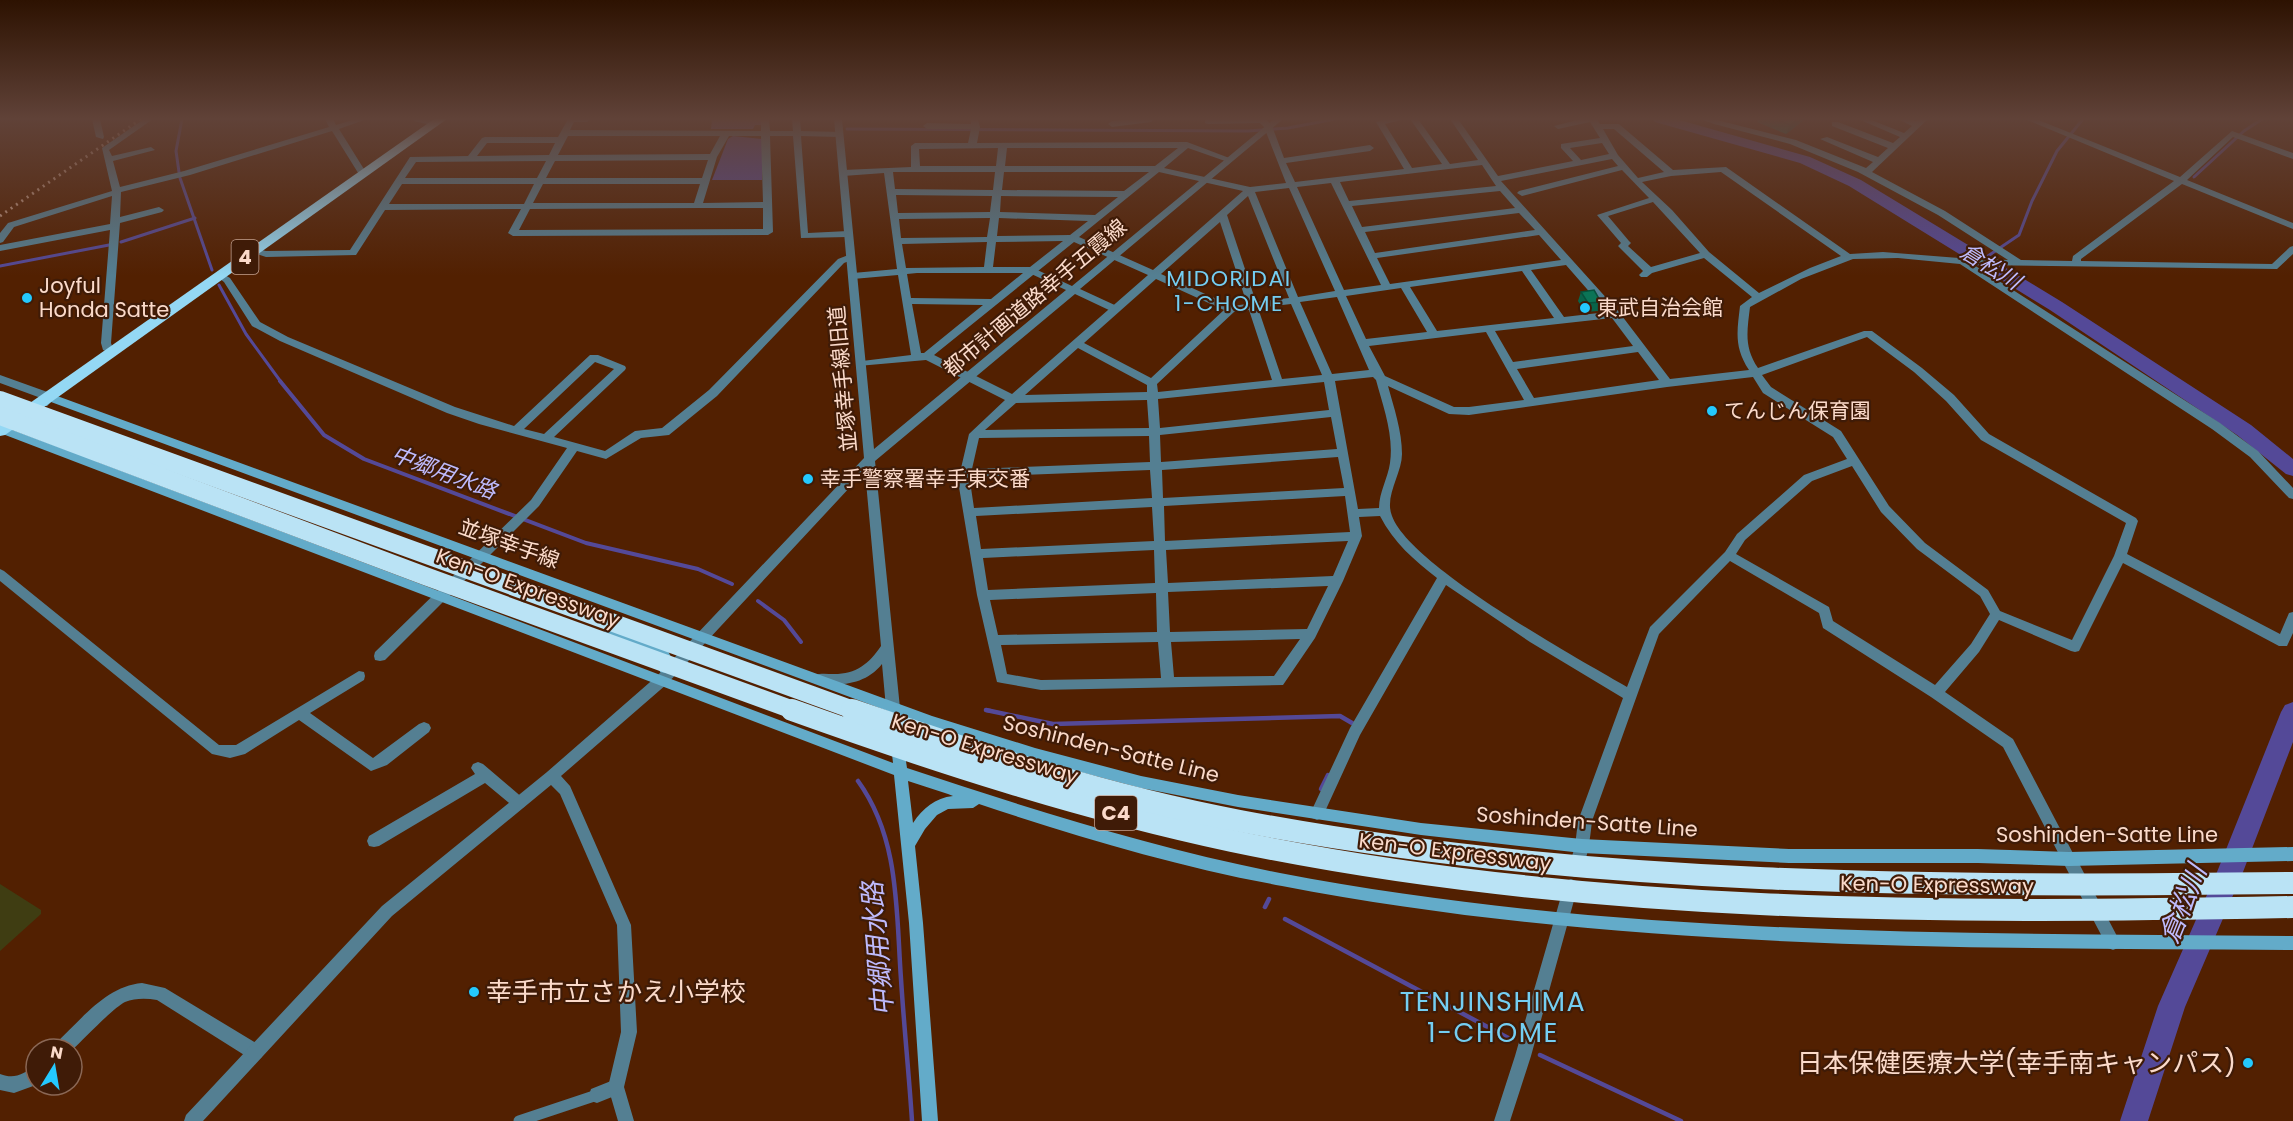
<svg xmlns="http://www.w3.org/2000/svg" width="2293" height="1121" font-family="Poppins,'Noto Sans JP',sans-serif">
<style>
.green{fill:#3f3d12}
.water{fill:#544998}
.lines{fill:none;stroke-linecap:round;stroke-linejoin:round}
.stream-far2{stroke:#544998;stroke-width:3}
.stream-far1{stroke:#544998;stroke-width:4}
.stream{stroke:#544998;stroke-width:4.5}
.river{fill:#544998;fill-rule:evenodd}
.pedestrian{stroke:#547f92;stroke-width:11}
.minor{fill:#547f92;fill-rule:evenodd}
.tertiary{fill:#547f92;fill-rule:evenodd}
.secondary{fill:#63abc9;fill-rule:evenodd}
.trunk{fill:#94d8f4;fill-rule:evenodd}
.rail{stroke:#bb937e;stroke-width:3;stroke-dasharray:2 4.5;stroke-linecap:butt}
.motorway-bridge-far1{stroke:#bae3f5;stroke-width:18}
.motorway-bridge{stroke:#bae3f5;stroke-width:22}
.wall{fill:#09644a}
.shaded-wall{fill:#08513c}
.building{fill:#0b7456;stroke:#08513c;stroke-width:1.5}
.poi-dot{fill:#24c9fe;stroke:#3f1b07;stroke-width:2}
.labels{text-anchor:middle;stroke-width:4.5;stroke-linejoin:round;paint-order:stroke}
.shield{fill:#3f1b07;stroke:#c3a190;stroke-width:1.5}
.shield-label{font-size:20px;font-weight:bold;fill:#fbdaca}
.poi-label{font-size:21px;fill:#fbdaca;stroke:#3f1b07;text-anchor:start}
.street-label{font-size:21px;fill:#fbdaca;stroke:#3f1b07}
.water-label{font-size:22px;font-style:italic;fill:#bebafc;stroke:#3f1b07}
.neighbourhood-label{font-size:22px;letter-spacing:1.5px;fill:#74cef2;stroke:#3f1b07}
.near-poi-label{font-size:26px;fill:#fbdaca;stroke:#3f1b07;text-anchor:start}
.near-water-label{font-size:27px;font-style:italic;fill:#bebafc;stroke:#3f1b07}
.near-neighbourhood-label{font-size:27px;letter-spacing:1.5px;fill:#74cef2;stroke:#3f1b07}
</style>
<rect width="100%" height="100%" fill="#522001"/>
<path class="green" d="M 0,884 L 41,910 L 41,914 L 0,951 Z"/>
<g class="water">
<path d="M 712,119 L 762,119 L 762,125 L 755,125 L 753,129 L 711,129 Z"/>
<path d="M 733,136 L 762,139 L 762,180 L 712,180 L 728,139 Z"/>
</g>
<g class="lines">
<g class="stream-far2">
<path d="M 847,129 L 1248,131 L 1288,128 L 1335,119"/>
<path d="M 179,172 L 176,151 L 182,119"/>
<path d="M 2194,177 L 2244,131 L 2262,119"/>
<path d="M 180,178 L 212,270"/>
<path d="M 121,242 L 195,218"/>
<path d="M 1982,260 L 2019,235 L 2032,201 L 2057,151 L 2083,119"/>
<path d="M 0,266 L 109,245"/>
<path d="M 219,285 L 246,334 L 281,382"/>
</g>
<g class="stream-far1">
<path d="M 280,381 L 324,435 L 364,459 L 586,543 L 698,569 L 732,584"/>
<path d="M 758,601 L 784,620 L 801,642"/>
<path d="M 986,710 L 991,711"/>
</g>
<g class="stream">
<path d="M 986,710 L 1053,724 L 1340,716 L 1352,723"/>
<path d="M 858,781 C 900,839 896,911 901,979 C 904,1027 909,1074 912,1121"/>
<path d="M 1321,789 L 1328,775"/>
<path d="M 1265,907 L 1269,899"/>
<path d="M 1285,919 L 1512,1040"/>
<path d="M 1540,1055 L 1681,1121"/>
</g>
<g class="river">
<path d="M 1653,119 L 1676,119 L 1810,157 L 1861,180 L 2062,302 L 2251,425 L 2293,459 L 2293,476 L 2286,474 L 2237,435 L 2050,310 L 1849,186 L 1800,163 L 1655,122 Z"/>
<path d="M 2293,702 L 2293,742 L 2243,872 L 2185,1007 L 2148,1121 L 2120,1121 L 2158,1006 L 2217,872 L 2281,712 L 2285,705 Z"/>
</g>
<path class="pedestrian" d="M 519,1121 L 597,1095"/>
<g class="minor">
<path d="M 92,119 L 100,119 L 104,137 L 103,139 L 96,137 Z"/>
<path d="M 144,119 L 153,119 L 109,150 L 112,156 L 151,147 L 155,150 L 113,161 L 120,187 L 184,171 L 329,127 L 325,119 L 333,119 L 336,125 L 355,119 L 367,119 L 339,129 L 367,174 L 366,176 L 360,176 L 332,131 L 190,175 L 121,192 L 120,217 L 159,207 L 164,210 L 162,212 L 120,223 L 111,343 L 112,346 L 118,351 L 113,354 L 103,350 L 101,343 L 110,230 L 0,251 L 0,245 L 110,224 L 112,196 L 14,227 L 3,242 L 0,243 L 0,233 L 8,223 L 112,191 L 102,148 Z"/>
<path d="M 568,119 L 591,119 L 587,122 L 574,122 L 570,130 L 761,131 L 761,119 L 769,119 L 770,131 L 793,131 L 792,119 L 800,119 L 801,131 L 843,132 L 843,136 L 840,137 L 801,136 L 808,233 L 848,231 L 853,234 L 848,237 L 801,238 L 793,136 L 770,136 L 773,232 L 768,235 L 513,236 L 508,233 L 521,209 L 385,210 L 356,255 L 266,257 L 248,251 L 253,248 L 266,251 L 350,250 L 410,157 L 468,156 L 482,138 L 485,137 L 558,137 ZM 568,136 L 720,136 L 710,154 L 558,155 ZM 729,136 L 761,136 L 763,202 L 703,203 L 717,157 ZM 487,143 L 555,143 L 549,155 L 477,156 ZM 708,160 L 702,178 L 546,178 L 555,161 ZM 546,161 L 537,178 L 405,178 L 416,162 ZM 402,184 L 534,184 L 524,204 L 389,204 ZM 543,184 L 700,184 L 694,203 L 533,203 ZM 700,208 L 763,208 L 763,229 L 519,230 L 530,209 Z"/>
<path d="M 970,119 L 978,119 L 980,127 L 977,143 L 1187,142 L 1232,159 L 1228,162 L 1188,148 L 1164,168 L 1250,187 L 1286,183 L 1264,127 L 1260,123 L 1208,124 L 1205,123 L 1205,119 L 1266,119 L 1272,126 L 1284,158 L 1370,145 L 1374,148 L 1370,151 L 1286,163 L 1295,182 L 1404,169 L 1376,122 L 1384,119 L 1405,119 L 1385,124 L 1412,168 L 1442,164 L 1410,119 L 1418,119 L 1450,164 L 1478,160 L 1450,119 L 1458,119 L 1498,176 L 1573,161 L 1561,148 L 1561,144 L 1600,138 L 1590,122 L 1558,129 L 1554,126 L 1581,119 L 1597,119 L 1600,124 L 1619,124 L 1673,170 L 1726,167 L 1850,254 L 1883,252 L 1959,258 L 2008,260 L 1938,215 L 1858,172 L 1790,144 L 1714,124 L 1700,119 L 1713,119 L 1796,140 L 1866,168 L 1873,162 L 1820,139 L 1827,137 L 1878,157 L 1888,148 L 1832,126 L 1832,122 L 1838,122 L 1893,143 L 1900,137 L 1858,119 L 1869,119 L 1904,133 L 1912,126 L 1898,119 L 1909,119 L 1916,121 L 1919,119 L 1928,119 L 1872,172 L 1945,211 L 2021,260 L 2072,261 L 2073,256 L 2174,181 L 2025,119 L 2036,119 L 2180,177 L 2232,131 L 2293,153 L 2293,159 L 2233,137 L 2187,180 L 2293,223 L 2293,229 L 2182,184 L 2081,259 L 2081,261 L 2272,264 L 2290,247 L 2293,246 L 2293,254 L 2277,269 L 1974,265 L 2220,423 L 2258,451 L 2293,488 L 2293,499 L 2289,498 L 2250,457 L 2212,429 L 1960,264 L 1898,258 L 1853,259 L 1801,279 L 1750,307 C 1747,332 1744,347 1758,368 L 1864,331 L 1872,331 L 1922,368 L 1954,395 L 1989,434 L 2136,518 L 2138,521 L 2127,554 L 2280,634 L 2289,613 L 2293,612 L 2293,633 L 2287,646 L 2279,646 L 2123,563 L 2079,651 L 2075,652 L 2071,651 L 1999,620 L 1979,652 L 1945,692 L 2013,739 L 2076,859 L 2074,864 L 2069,866 L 2064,864 L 2003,747 L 1931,697 L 1823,628 L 1819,613 L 1730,561 L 1659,634 L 1592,821 C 1590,839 1588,858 1580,875 L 1575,877 L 1570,875 L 1568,870 L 1575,846 L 1578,821 L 1623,698 L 1530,642 L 1446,585 L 1360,735 L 1322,818 L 1317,820 L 1312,818 L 1310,814 L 1350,728 L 1437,578 C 1414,560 1394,543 1380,516 L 1359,517 L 1362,536 L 1343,581 L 1315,638 L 1283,685 L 1041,690 L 1002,683 L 997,682 L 996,678 L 977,595 L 958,481 L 969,434 L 1005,400 L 926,360 L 858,366 L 857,364 L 858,362 L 862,361 L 911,355 L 898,275 L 853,279 L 848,276 L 853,273 L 897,269 L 884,173 L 843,176 L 839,173 L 843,170 L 911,167 L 911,146 L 915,143 L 968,143 L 971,129 L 927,129 L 923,126 L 927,123 L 971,124 ZM 1603,129 L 1614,129 L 1664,172 L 1638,178 L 1618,155 ZM 1602,143 L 1609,154 L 1581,160 L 1570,148 ZM 998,148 L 996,166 L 920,166 L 919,149 ZM 1007,148 L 1178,148 L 1155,166 L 1005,166 ZM 1612,159 L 1618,166 L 1519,191 L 1517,193 L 1522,196 L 1622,170 L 1649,198 L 1597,215 L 1621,243 L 1618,246 L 1643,271 L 1639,275 L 1641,277 L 1647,277 L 1652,273 L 1704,258 L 1752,297 L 1740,306 C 1737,332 1734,347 1749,370 L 1670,379 L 1619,312 L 1501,181 ZM 1482,165 L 1496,186 L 1349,201 L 1340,182 ZM 893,172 L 995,172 L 993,190 L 895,189 ZM 1004,172 L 1149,172 L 1124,191 L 1002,190 ZM 1159,172 L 1243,191 L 1153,270 L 1079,237 ZM 1721,172 L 1841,256 L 1810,268 L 1759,293 L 1709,252 L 1672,210 L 1642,182 L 1671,176 ZM 1331,183 L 1381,285 L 1344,290 L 1297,187 ZM 1289,188 L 1335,291 L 1298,297 L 1255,192 ZM 1500,191 L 1515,208 L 1362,227 L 1352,206 ZM 896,195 L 992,196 L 990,212 L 898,213 ZM 1001,196 L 1118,197 L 1095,215 L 1000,212 ZM 1248,196 L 1289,298 L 1256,302 L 1227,215 ZM 1653,202 L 1700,253 L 1651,267 L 1628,246 L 1631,243 L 1629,241 L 1608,216 ZM 1519,213 L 1535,230 L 1375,253 L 1365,232 ZM 990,218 L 987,237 L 901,238 L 899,219 ZM 999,218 L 1088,221 L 1070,235 L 997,236 ZM 1220,222 L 1247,304 L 1232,306 L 1161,274 ZM 1539,235 L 1561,260 L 1390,284 L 1377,258 ZM 1063,241 L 1030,267 L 993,267 L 996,242 ZM 987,242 L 984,267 L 906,268 L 902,244 ZM 1074,242 L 1148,275 L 1012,394 L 934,355 ZM 1566,265 L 1607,312 L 1564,317 L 1531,270 ZM 1522,271 L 1554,318 L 1437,331 L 1410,287 ZM 917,273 L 1023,273 L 991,299 L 911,298 L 907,274 ZM 1156,279 L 1224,310 L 1151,378 L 1084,343 ZM 1401,288 L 1427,332 L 1366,339 L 1346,296 ZM 1337,297 L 1369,370 L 1332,374 L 1300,302 ZM 912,304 L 983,305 L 924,353 L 921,353 ZM 1291,304 L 1322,375 L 1282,379 L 1258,308 ZM 1249,310 L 1272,380 L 1158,392 L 1157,384 L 1234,312 ZM 1612,318 L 1633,346 L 1513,362 L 1495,331 ZM 1486,332 L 1524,400 L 1469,407 L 1454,407 L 1385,376 L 1369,346 ZM 1867,337 L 1914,372 L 1946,401 L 1981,440 L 2126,523 L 2114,556 L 2072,640 L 2000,611 L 1988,590 L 1925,543 L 1889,506 L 1841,431 L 1771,387 L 1762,375 ZM 1078,348 L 1147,385 L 1147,392 L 1025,395 ZM 1638,352 L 1659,380 L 1534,398 L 1517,369 ZM 1373,377 L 1376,380 C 1383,406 1394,435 1390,463 C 1388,478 1379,492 1379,508 L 1358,509 L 1335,381 ZM 1753,377 L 1763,393 L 1833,437 L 1847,459 L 1804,475 L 1737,534 L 1725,552 L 1650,627 L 1627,687 C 1577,658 1410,566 1392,516 C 1384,496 1402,474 1402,454 C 1402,431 1394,408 1388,386 L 1449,414 L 1469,415 L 1667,387 ZM 1324,382 L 1329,410 L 1160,428 L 1158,399 ZM 1147,400 L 1149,428 L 985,430 L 1016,403 ZM 1331,417 L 1337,449 L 1161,462 L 1160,435 ZM 1149,436 L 1150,462 L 972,469 L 979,438 ZM 1338,457 L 1344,488 L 1163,498 L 1162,470 ZM 1852,466 L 1881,512 L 1917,549 L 1980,596 L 1990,614 L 1971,644 L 1935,685 L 1833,621 L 1829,607 L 1736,554 L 1745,540 L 1812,481 ZM 1150,470 L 1152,498 L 974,508 L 970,481 L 971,477 ZM 1345,496 L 1350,532 L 1165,541 L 1164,506 ZM 1152,507 L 1154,541 L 981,549 L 976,516 ZM 1348,541 L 1333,576 L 1168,583 L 1166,550 ZM 1154,550 L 1155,583 L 988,590 L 983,558 ZM 1328,586 L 1307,629 L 1170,632 L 1168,592 ZM 1156,593 L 1157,632 L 998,635 L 990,600 ZM 1300,639 L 1274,676 L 1174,677 L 1171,642 ZM 1158,642 L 1161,678 L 1041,680 L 1007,674 L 1001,645 Z"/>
<path d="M 1133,119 L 1155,119 L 1151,122 L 1112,127 L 1108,124 L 1112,121 Z"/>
<path d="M 851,254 L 854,255 L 854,259 L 844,263 L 717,396 L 669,435 L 641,438 L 606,459 L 577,451 L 539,506 L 385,660 L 380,661 L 375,660 L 374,656 L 375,652 L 531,500 L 567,448 L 479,424 L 447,413 L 280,341 L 252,326 L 224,282 L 215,275 L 220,272 L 230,278 L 260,322 L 288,337 L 455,407 L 514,426 L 590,355 L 598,355 L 625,366 L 626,368 L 625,370 L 554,437 L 605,451 L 635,431 L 662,428 L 709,390 L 838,259 ZM 595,362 L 614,369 L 544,434 L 524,429 Z"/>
<path d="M 0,569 L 4,571 L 219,745 L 236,745 L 359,671 L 364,672 L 365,676 L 364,680 L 310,713 L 373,758 L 419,724 L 424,722 L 429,724 L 431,728 L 429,732 L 387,765 L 371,771 L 299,720 L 245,754 L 230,758 L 212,754 L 0,581 Z"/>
<path d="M 478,762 L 483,764 L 524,799 L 526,803 L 524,807 L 519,809 L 514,807 L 485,783 L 379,846 L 374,847 L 369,846 L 367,841 L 369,836 L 475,774 L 471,768 L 473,764 Z"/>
<path d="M 1571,879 L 1576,881 L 1578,886 L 1531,1056 L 1510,1121 L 1494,1121 L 1515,1056 L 1564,886 L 1566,881 Z"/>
<path d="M 142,983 L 165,988 L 261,1046 L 263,1052 L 261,1058 L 255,1060 L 249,1058 L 157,1000 C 146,998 135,998 125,1002 C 113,1008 83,1040 72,1050 L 54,1049 L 56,1043 C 81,1020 106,986 142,983 Z"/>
<path d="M 36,1067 L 36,1085 L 14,1093 L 0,1090 L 0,1074 C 16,1080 22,1073 36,1067 Z"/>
<path d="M 616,1079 L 622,1081 L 624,1087 L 622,1093 L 597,1103 L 591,1101 L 589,1095 L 591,1089 Z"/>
</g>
<g class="tertiary">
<path d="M 413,119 L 428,119 L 439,123 L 435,126 L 414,121 Z"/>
<path d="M 834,119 L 842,119 L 874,449 L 1066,290 L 1027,272 L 1027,268 L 1033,268 L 1072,286 L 1274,119 L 1283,119 L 1080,289 L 1119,307 L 1119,311 L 1111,311 L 1075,294 L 875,461 L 900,708 L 898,712 L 893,714 L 888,712 L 886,708 L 882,664 C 866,684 843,686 819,684 L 814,683 L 813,679 L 814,675 C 821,673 827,674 834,674 C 856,674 869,664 881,646 L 865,471 L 667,684 L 561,776 L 570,786 L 631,925 L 637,1032 L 624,1087 L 634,1121 L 618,1121 L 608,1087 L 621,1032 L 617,925 L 560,794 L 551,785 L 392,916 L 203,1121 L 184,1121 L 186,1115 L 382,906 L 547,772 L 657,676 L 864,458 Z"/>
<path d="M 0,375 L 53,394 L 54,397 L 49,401 L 0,383 Z"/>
<path d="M 2069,852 L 2074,854 L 2118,938 L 2121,943 L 2118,948 L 2113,950 L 2108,948 L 2064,864 L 2062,859 L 2064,854 Z"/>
</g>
<g class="secondary">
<path d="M 49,393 L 932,716 L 1035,748 L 1141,776 L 1238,795 L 1421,823 L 1582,839 L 1789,849 L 1978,849 L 2069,852 L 2293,847 L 2293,861 L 2069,866 L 1978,863 L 1789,863 L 1582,853 L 1421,835 L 1238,807 L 1141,788 L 1035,760 L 931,727 L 51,402 L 47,406 L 39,406 L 38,403 L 45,394 Z"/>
<path d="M 2,426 L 67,450 L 64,442 L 66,439 L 74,439 L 77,448 L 98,462 L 893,763 L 891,745 L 893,741 L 898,739 L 903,741 L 907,768 C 1030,809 1153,848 1280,873 C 1613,937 1955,933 2293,936 L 2293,950 C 1956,948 1614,950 1282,886 C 1179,867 1078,837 979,804 L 973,808 L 948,809 L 937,815 L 925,829 L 915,846 L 923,923 L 938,1121 L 922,1121 L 909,923 L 894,775 L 0,433 L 0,427 ZM 908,781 L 948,794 L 953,796 C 935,798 923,808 913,823 Z"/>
<path d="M 610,625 L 667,649 L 671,657 L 670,672 L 665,673 L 660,672 L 657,657 L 606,634 L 604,630 L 606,626 Z"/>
</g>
<path class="trunk" d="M 434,119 L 447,119 L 5,435 L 0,436 L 0,424 Z"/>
<path class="rail" d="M 0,216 L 141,119"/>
<g class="motorway-bridge-far1">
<path d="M 0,400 L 856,711"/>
<path d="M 0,416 L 425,576 L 796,711"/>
</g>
<g class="motorway-bridge">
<path d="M 792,710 C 937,762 1082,809 1232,841 C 1580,914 1939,914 2293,907"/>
<path d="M 852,710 C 979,754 1107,796 1240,821 C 1587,887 1941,887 2293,883"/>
</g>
</g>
<g class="wall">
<path d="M 1758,119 L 1805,119 L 1786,134 L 1757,122 Z"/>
<path d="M 1581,292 L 1601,302 L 1598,311 L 1585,312 L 1578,301 Z"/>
</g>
<path class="shaded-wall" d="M 1798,119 L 1805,119 L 1786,134 L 1790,125 Z"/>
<g class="building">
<path d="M 1775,119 L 1798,119 L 1790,125 Z"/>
<path d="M 1594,290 L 1601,302 L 1588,303 L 1581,292 Z"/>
</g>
<linearGradient id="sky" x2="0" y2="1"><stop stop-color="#2d1201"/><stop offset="0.43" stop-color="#604238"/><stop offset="1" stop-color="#604238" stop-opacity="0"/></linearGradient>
<rect width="2293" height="276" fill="url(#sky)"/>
<g class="poi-dot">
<circle cx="27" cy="298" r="6"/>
<circle cx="1585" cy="308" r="6"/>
<circle cx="1712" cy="411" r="6"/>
<circle cx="808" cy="479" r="6"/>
<circle cx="474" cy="992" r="6"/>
<circle cx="2248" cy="1063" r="6"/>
</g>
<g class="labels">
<g class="shield">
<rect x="231.5" y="240" width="27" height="34" rx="4.5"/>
<rect x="1095" y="796" width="42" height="34" rx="4.5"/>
</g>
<g class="shield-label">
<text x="245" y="264">4</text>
<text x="1116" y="820">C4</text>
</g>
<g class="poi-label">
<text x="39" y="293">Joyful<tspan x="39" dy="24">Honda Satte</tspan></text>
<text x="1597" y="315">東武自治会館</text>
<text x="1724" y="418">てんじん保育園</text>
<text x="820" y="486">幸手警察署幸手東交番</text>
</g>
<g class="street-label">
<text transform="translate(1035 298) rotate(-40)" y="7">都市計画道路幸手五霞線</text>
<text transform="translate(843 379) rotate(-95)" y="7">並塚幸手線旧道</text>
<text transform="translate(509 544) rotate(20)" y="7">並塚幸手線</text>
<text transform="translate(528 588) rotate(20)" y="7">Ken-O Expressway</text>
<text transform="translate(985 749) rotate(17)" y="7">Ken-O Expressway</text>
<text transform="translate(1111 749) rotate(14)" y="7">Soshinden-Satte Line</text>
<text transform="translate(1587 822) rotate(4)" y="7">Soshinden-Satte Line</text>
<text x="2107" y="842">Soshinden-Satte Line</text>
<text transform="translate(1455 852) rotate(7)" y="7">Ken-O Expressway</text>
<text transform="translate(1937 885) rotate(1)" y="7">Ken-O Expressway</text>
</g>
<g class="water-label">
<text transform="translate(1991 266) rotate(32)" y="8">倉松川</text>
<text transform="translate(444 472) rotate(21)" y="8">中郷用水路</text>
</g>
<g class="neighbourhood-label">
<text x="1229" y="286">MIDORIDAI<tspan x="1229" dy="25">1-CHOME</tspan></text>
</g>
<g class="near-poi-label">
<text x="486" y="1001">幸手市立さかえ小学校</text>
<text x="2236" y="1072" text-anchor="end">日本保健医療大学(幸手南キャンパス)</text>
</g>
<g class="near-water-label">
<text transform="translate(2183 904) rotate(-68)" y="9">倉松川</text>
<text transform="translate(878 949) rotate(-95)" y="9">中郷用水路</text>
</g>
<g class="near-neighbourhood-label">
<text x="1493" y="1011">TENJINSHIMA<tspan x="1493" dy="31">1-CHOME</tspan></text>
</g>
</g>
<g transform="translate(54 1067) rotate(11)"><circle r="28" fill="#3f1b07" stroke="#8a6755" stroke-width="1.5"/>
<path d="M0-4.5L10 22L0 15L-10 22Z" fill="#24c9fe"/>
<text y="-9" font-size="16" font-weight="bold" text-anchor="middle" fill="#fbdaca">N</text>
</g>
</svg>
